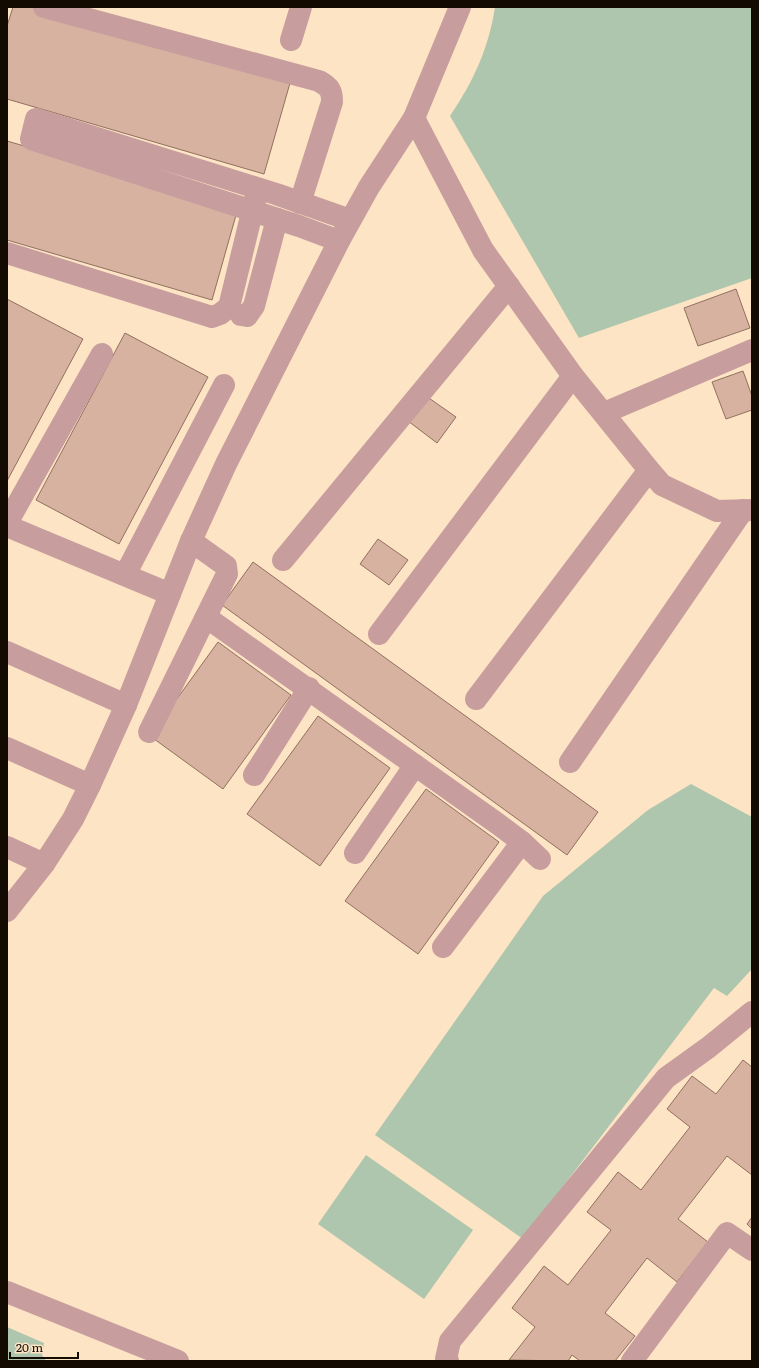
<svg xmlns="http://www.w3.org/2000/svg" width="759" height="1368" font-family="Literata,serif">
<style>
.green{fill:#aec6ad}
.building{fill:#d7b2a0;stroke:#92705f}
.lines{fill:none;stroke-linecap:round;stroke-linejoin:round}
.street{stroke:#c79d9e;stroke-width:22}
</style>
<rect width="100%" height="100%" fill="#fce4c4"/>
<g class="green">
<path d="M 495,7 L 752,7 L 752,278 L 579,338 L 450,116 C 473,82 489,48 495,7 Z"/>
<path d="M 691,784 L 752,817 L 752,969 L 727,996 L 714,988 L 523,1239 L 375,1135 L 543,896 L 648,810 Z"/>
<path d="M 366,1155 L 473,1230 L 424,1299 L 318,1224 Z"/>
<path d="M 7,1327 L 44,1343 L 42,1355 L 46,1361 L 7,1361 Z"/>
</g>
<g class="building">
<path d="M 13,7 L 31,7 L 290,83 L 264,174 L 7,99 L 7,26 Z"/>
<path d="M 7,141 L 238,208 L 212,300 L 7,240 Z"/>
<path d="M 736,289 L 750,328 L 698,346 L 684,308 Z"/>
<path d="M 7,299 L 83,339 L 7,481 Z"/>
<path d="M 125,333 L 208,377 L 119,544 L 36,500 Z"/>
<path d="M 743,371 L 752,396 L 752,410 L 726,419 L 712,382 Z"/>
<path d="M 426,396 L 456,417 L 437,443 L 408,421 Z"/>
<path d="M 378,539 L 408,560 L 389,585 L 360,564 Z"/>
<path d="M 253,562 L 598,812 L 567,855 L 222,605 Z"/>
<path d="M 218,642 L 291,695 L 223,789 L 150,736 Z"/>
<path d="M 318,716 L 390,768 L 320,866 L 247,814 Z"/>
<path d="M 426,789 L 499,842 L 418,954 L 345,901 Z"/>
<path d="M 743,1060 L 752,1067 L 752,1175 L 727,1156 L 678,1219 L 708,1242 L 677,1282 L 647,1258 L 605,1313 L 635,1336 L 615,1361 L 580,1361 L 572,1355 L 568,1361 L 509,1360 L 535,1327 L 512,1308 L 544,1266 L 568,1285 L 611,1230 L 587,1212 L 618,1172 L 641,1190 L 690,1127 L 667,1109 L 692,1076 L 716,1094 Z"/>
<path d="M 752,1217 L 752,1229 L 747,1224 Z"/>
</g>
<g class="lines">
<g class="street">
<path d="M 44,7 L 319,81 C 330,87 332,91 332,102 L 300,203"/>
<path d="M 291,40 L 301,7"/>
<path d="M 414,118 L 483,250 L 573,376 L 649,470 L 662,485 L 717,511 L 752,510"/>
<path d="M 339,241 L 299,226 L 31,139 L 36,119 L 276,194 L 350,220"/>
<path d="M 7,253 L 212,317 L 220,314 L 229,307 L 256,196"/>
<path d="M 241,315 L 247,316 L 254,306 L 277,219"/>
<path d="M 604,413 L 752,350"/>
<path d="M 7,523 L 102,354"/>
<path d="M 7,526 L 170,594"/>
<path d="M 283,560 L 509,286"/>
<path d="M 125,575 L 224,385"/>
<path d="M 206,617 L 498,824 L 522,842 L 540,859"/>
<path d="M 379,634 L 573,376"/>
<path d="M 7,652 L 126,705"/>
<path d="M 476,699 L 649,470"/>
<path d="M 149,732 L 227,574 L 226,566 L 191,541"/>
<path d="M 7,748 L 90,785"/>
<path d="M 570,762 L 743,510"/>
<path d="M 254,775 L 309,688"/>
<path d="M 7,847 L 44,864"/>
<path d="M 355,853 L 415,765"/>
<path d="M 7,911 L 44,864 L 73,819 L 90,785 L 126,705 L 191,541 L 226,464 L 339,241 L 369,187 L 414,118 L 460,7"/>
<path d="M 443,947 L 522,842"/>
<path d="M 7,1292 L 178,1361"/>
<path d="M 448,1361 L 446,1359 L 450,1341 L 666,1078 L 709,1047 L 752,1012"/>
<path d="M 632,1361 L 727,1233 L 752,1250"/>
</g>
</g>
<rect width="759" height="1368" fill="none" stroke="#130b02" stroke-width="16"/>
<path d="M10 1352v6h68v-6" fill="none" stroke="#130b02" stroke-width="2"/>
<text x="16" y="1352" font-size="12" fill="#130b02" stroke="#fce4c4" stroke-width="3" paint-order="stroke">20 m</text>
</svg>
